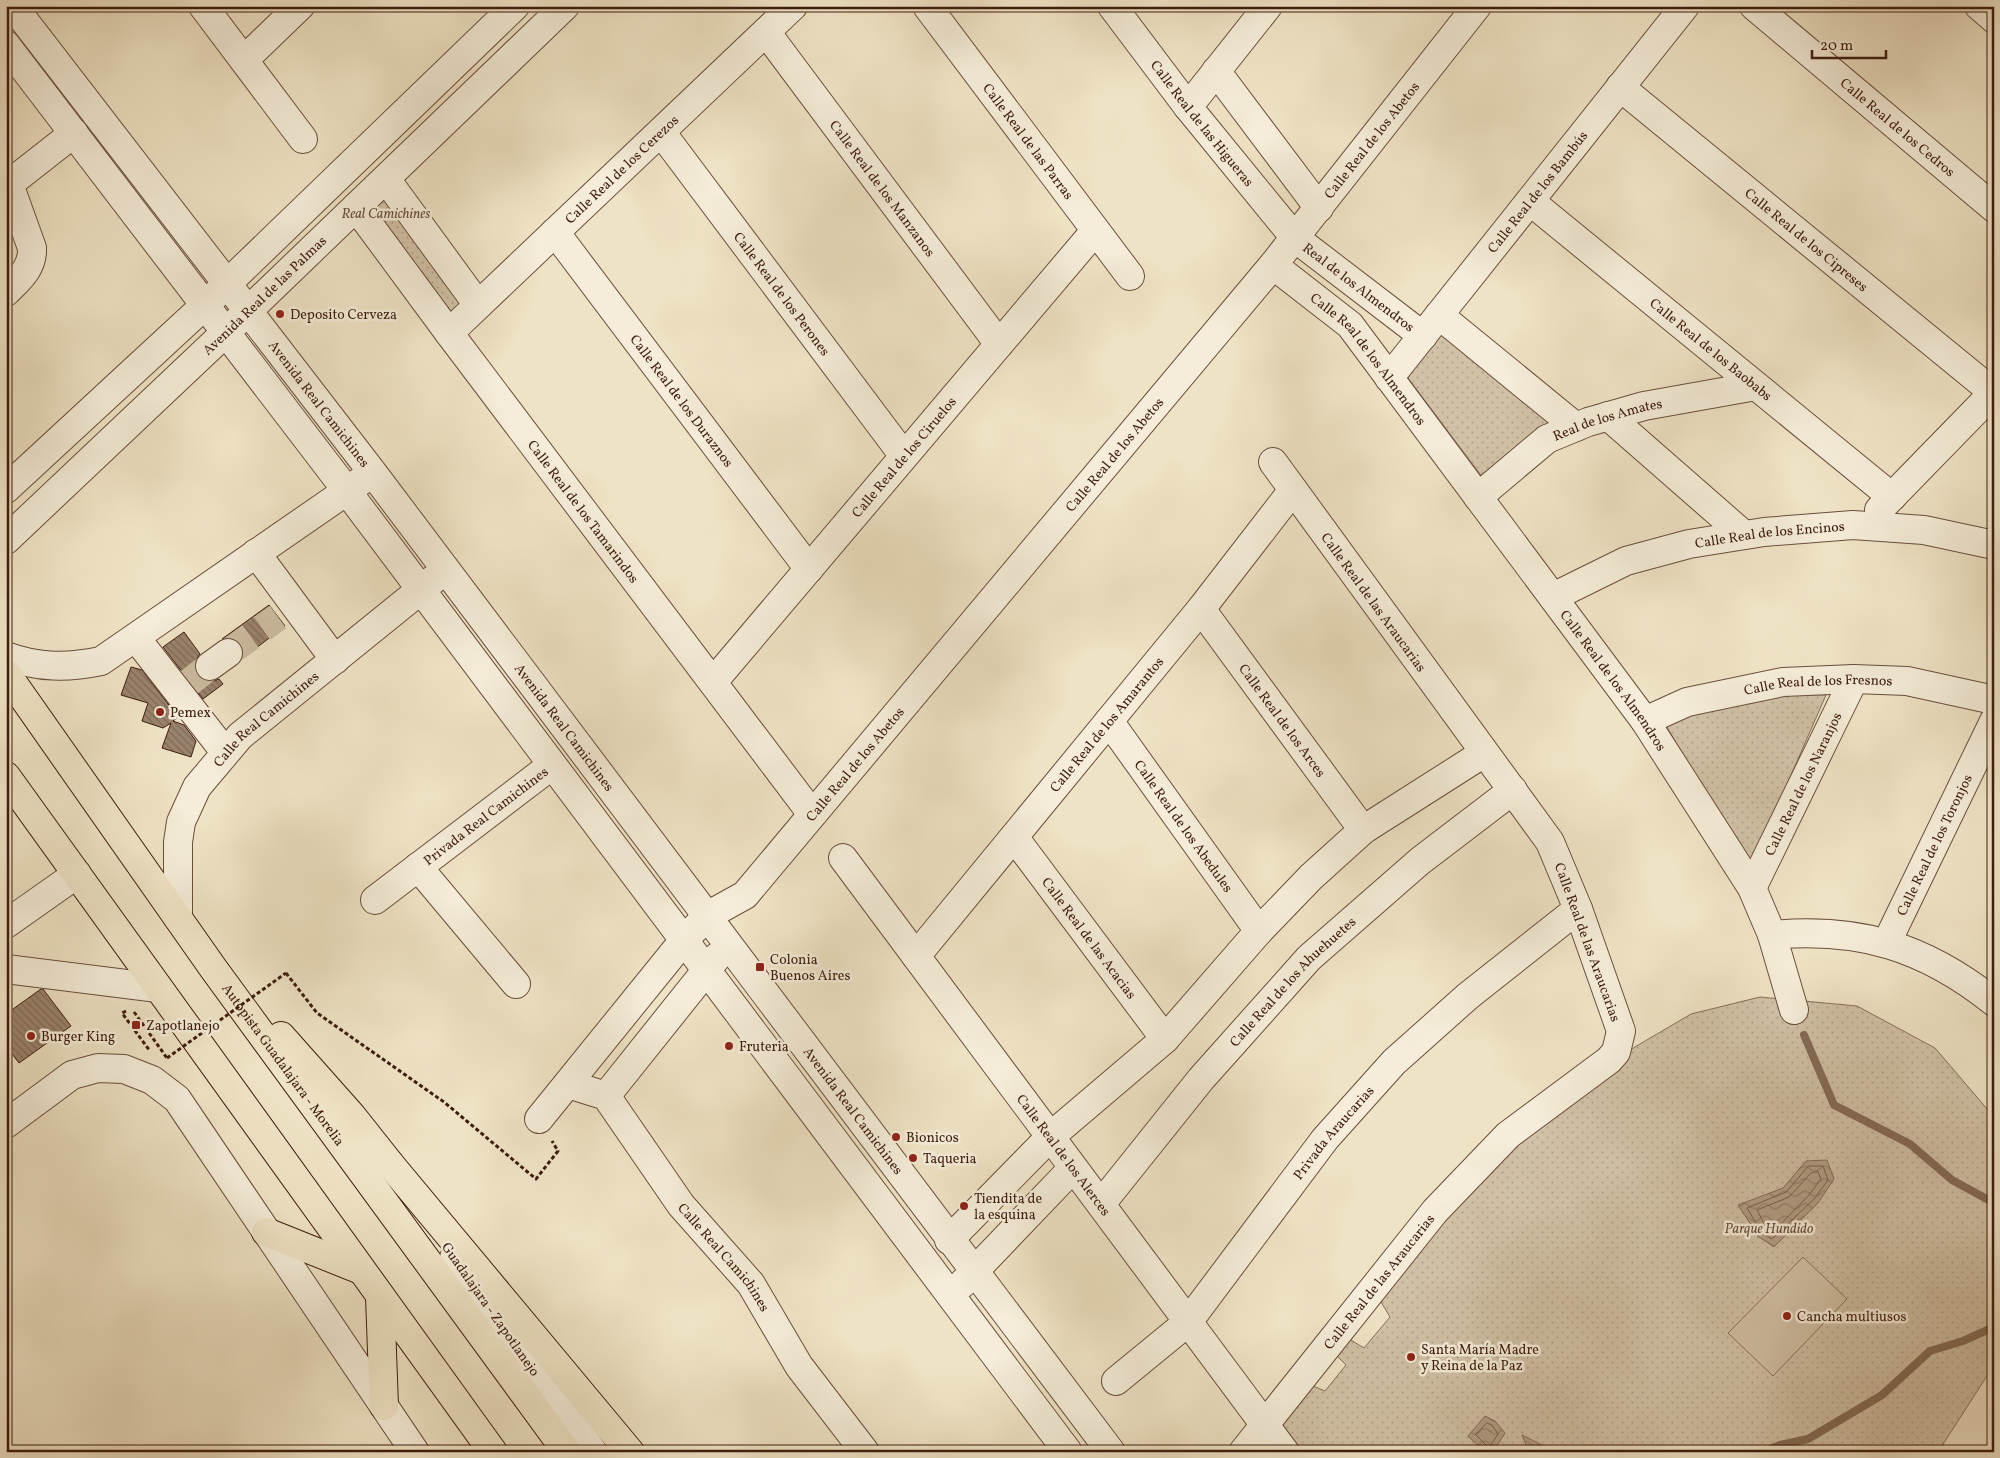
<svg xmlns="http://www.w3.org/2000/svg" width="2000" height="1458" font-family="Vollkorn,serif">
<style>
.park{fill:url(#park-dots);stroke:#886e5a}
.garden{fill:#d1c1a6;stroke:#886e5a}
.water{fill:url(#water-waves);stroke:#846b57}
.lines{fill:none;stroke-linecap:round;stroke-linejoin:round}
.shore{stroke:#785e4a;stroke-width:1}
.stream{stroke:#846b57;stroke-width:8}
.building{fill:url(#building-back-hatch);stroke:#3e1c0e}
.minor-tunnel{stroke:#ccbba0;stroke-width:28;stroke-dasharray:28 14;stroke-linecap:butt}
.minor-casing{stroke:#6a4e3c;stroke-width:30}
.major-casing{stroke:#3e1c0e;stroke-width:30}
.highway-casing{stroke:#3e1c0e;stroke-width:30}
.path{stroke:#3e1c0e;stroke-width:3;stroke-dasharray:4 2.5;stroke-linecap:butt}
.minor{stroke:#f5edd9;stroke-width:28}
.major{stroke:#efe3c5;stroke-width:28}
.highway{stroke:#efe3c5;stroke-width:28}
.path-bridge{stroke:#3e1c0e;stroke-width:3;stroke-dasharray:4 2.5;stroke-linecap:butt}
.poi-dot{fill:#8f2418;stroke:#f5edd9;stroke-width:2}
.labels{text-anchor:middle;stroke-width:5;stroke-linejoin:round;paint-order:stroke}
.street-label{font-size:14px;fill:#3e1c0e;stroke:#f5edd9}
.park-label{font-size:14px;font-style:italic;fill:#6a4e3c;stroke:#f5edd9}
.poi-label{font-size:14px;fill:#3e1c0e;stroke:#f5edd9;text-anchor:start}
</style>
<defs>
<pattern id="park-dots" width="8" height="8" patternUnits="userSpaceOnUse" patternTransform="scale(1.25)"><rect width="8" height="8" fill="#d1c1a6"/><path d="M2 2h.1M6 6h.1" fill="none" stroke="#b4a58e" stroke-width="1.8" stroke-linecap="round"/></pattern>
<pattern id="water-waves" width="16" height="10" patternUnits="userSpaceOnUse" patternTransform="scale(1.25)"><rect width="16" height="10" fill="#b39f87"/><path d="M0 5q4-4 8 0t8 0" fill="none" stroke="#93816d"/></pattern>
<pattern id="building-back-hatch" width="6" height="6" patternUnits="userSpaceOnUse" patternTransform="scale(1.25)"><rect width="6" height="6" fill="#9a836d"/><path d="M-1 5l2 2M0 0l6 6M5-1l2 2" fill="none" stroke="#7f6a58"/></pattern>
</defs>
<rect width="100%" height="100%" fill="#efe3c5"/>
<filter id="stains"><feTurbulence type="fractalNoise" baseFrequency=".004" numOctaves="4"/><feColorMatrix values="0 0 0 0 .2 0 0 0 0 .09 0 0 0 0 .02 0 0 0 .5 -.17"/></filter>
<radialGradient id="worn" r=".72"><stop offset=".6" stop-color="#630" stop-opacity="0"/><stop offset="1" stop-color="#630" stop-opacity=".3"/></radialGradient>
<g class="park">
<path d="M 386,187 L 471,305 L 449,322 L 363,208 Z"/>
<path d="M 1443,326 L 1564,424 L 1486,482 L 1408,378 L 1426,344 Z"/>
<path d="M 1789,694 L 1826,695 L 1750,869 L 1664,722 L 1685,715 Z"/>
<path d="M 1760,997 L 1857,1006 L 1935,1048 L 1994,1117 L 1994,1365 L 1938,1452 L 1297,1452 L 1281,1426 L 1297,1393 L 1313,1386 L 1325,1391 L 1346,1365 L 1337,1356 L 1349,1339 L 1364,1348 L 1390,1317 L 1381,1302 L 1382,1296 L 1479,1178 L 1623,1054 L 1691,1014 Z"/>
</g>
<path class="garden" d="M 1803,1257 L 1847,1299 L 1773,1376 L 1728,1333 Z"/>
<g class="water">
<path d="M 1827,1160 L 1834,1179 L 1818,1203 L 1774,1247 L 1759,1237 L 1738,1205 L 1783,1188 L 1806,1161 Z"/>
<path d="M 1485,1416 L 1495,1421 L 1505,1433 L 1493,1452 L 1485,1452 L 1468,1436 Z"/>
<path d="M 1522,1435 L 1556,1452 L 1529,1452 Z"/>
</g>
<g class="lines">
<g class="shore">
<path d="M 1809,1166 L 1823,1166 L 1828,1180 L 1814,1199 L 1772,1239 L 1762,1233 L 1747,1208 L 1786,1192 Z"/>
<path d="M 1818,1172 L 1821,1179 L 1809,1195 L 1774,1231 L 1767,1229 L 1757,1210 L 1789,1197 L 1811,1173 Z"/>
<path d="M 1487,1423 L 1492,1425 L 1498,1434 L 1489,1448 L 1476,1435 Z"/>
</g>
<g class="stream">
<path d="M 1804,1035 L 1834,1105 L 1910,1144 L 1952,1180 L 1994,1203"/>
<path d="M 1763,1452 L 1780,1445 L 1808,1439 L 1882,1395 L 1930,1351 L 1963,1341 L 1994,1327"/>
</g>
</g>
<g class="building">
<path d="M 269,605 L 285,626 L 243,658 L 243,651 L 240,644 L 234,639 L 222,639 Z"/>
<path d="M 184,632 L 200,654 L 196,660 L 194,667 L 198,676 L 204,680 L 211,682 L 219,679 L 223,684 L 203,699 L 163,647 Z"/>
<path d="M 131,667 L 142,670 L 178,717 L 173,721 L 184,725 L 196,741 L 191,757 L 162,748 L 171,723 L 163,728 L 142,721 L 148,703 L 121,695 Z"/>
<path d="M 41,989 L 43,989 L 71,1026 L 19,1063 L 6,1046 L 6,1014 Z"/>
</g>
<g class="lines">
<g class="minor-tunnel">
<path d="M 228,653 L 278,617"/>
<path d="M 187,684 L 210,666"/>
</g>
<g class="minor-casing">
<g id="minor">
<path id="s1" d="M 13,6 L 373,473 L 1111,1452"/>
<path d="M 203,6 L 303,139"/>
<path id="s2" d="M 927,6 L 1130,276"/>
<path id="s3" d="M 1112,6 L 1188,107 L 1295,238 L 1423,336"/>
<path id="s4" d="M 1754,6 L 1994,208"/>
<path d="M 1979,6 L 1994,19"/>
<path id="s5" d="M 766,32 L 999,344"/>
<path d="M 6,45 L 347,491 L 1068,1452"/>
<path d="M 244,60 L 300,6"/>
<path d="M 1216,71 L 1319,208"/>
<path id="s6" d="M 1620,87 L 1994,393"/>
<path d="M 1188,107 L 1268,6"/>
<path id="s7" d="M 661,132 L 904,456"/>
<path d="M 386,179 L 478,305"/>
<path d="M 6,182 L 9,184 L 74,133"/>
<path id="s8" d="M 1530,201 L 1892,497"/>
<path id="s9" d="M 356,207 L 449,333 L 812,814"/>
<path id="s10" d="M 555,232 L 809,569"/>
<path id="s11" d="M 1273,265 L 1350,325 L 1645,721 L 1752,888 L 1772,935 L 1794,1010"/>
<path d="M 6,292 C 19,279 33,268 32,248 L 9,184"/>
<path d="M 1439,315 L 1576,427"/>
<path id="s12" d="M 449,333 L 793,6"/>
<path id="s13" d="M 1389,378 L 1685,6"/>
<path d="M 1608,416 L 1744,535"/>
<path d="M 6,489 L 204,306 L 515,6"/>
<path id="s14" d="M 1478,497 L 1547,439 L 1588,422 L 1644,406 L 1756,386"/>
<path d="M 1879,510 L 1994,392"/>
<path id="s15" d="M 6,540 L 225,333 L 565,6"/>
<path d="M 256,553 L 335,660"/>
<path id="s16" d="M 1553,597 L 1626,561 L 1689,544 L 1764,532 L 1853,525 L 1924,530 L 1994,545"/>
<path id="s17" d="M 1201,609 L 1363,830"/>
<path d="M 136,638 L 225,752"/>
<path d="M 6,656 C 38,668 68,668 101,661 L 361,481"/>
<path d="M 210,666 L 228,653"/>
<path id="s18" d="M 713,682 L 1095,231"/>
<path id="s19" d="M 1109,721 L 1259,931"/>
<path id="s20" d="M 1645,721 L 1687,702 L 1783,682 L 1854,679 L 1907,681 L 1994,700"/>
<path id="s21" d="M 1014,837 L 1165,1039"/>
<path id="s22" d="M 843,858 L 1285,1452"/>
<path d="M 418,867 L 516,984"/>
<path id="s23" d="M 1752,888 L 1854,679"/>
<path id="s24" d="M 375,900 L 552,765"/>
<path id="s25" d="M 178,918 L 178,842 L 181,822 L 197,787 L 240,736 L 434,579"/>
<path d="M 6,924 L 77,874"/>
<path d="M 1772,935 C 1860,927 1925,947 1994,1002"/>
<path id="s26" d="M 1887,942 L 1994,721"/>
<path id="s27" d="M 916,956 L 1201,609 L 1293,490"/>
<path d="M 6,969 L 158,988"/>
<path id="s28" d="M 568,1084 L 606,1096 L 681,1205 L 751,1284 L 799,1366 L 865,1452"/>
<path d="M 606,1096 L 717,957"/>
<path id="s29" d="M 539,1119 L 684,940 L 707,916 L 745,895 L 1273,265 L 1477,6"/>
<path d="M 6,1124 L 72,1075 L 98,1068 L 124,1069 L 152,1080 L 177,1099 L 415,1452"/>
<path id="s30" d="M 1101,1204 L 1201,1079 L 1309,958 L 1420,861 L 1513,790"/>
<path d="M 949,1240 L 1051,1136 L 1165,1039 L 1259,931 L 1311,877 L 1363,830 L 1484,753"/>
<path d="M 454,1258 L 593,1452"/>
<path d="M 962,1284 L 1073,1168"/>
<path id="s31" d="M 1116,1381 L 1188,1322 L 1325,1139 L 1394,1062 L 1468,996 L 1578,909"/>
<path id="s32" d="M 1243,1452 L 1435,1211 L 1508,1135 L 1609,1060 L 1616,1052 L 1621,1031 L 1578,909 L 1550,842 L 1273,462"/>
</g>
</g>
<g class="major-casing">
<path id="major" d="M 390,1164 L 630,1452"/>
</g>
<g class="highway-casing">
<g id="highway">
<path id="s33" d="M 6,673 L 213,968 L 567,1452"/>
<path d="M 6,776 L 493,1452"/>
<path d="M 281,1036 L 352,1116 L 390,1164"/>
<path d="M 266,1232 L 361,1270"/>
<path d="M 380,1297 L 384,1406"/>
</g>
</g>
<g class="path">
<path d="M 286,973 L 317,1013 L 444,1102 L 536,1179 L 558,1151 L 552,1141"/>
<path d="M 126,1011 L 122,1013 L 150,1051"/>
<path d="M 134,1012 L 167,1058"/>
</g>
<use href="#minor" class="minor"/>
<use href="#major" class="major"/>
<use href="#highway" class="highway"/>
<path class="path-bridge" d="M 167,1058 L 286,973"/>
</g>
<g class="poi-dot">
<circle cx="280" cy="314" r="5"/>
<circle cx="160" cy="712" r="5"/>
<rect x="755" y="962" width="10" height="10" rx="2.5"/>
<rect x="131" y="1020" width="10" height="10" rx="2.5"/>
<circle cx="31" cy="1036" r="5"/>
<circle cx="729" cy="1046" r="5"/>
<circle cx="896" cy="1137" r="5"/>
<circle cx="913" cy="1158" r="5"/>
<circle cx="964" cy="1206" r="5"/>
<circle cx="1787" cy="1316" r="5"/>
<circle cx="1411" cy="1357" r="5"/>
</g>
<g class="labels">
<g class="street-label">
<text dy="5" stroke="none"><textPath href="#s3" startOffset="148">Calle Real de las Higueras</textPath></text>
<text dy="5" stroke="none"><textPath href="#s4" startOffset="188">Calle Real de los Cedros</textPath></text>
<text dy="5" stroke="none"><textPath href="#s2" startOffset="169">Calle Real de las Parras</textPath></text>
<text dy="5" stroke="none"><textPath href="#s29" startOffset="1288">Calle Real de los Abetos</textPath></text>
<text dy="5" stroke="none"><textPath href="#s12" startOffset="238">Calle Real de los Cerezos</textPath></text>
<text dy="5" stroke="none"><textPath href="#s5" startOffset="195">Calle Real de los Manzanos</textPath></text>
<text dy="5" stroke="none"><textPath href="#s13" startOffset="238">Calle Real de los Bambús</textPath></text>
<text dy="5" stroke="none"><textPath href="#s6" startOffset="241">Calle Real de los Cipreses</textPath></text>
<text dy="5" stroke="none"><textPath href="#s3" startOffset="376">Real de los Almendros</textPath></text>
<text dy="5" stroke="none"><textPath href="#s7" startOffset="202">Calle Real de los Perones</textPath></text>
<text dy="5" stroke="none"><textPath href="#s15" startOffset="356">Avenida Real de las Palmas</textPath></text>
<text dy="5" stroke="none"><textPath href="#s8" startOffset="234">Calle Real de los Baobabs</textPath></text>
<text dy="5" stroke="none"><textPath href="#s11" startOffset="135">Calle Real de los Almendros</textPath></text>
<text dy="5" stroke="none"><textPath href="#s10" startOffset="211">Calle Real de los Duraznos</textPath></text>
<text dy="5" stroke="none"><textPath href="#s1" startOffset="502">Avenida Real Camichines</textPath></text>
<text dy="5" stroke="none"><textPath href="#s14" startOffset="154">Real de los Amates</textPath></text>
<text dy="5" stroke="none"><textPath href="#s29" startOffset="882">Calle Real de los Abetos</textPath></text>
<text dy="5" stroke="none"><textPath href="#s18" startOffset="295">Calle Real de los Ciruelos</textPath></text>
<text dy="5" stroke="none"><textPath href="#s9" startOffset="380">Calle Real de los Tamarindos</textPath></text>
<text dy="5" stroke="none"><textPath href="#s16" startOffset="228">Calle Real de los Encinos</textPath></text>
<text transform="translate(1374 602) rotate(54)" y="5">Calle Real de las Araucarias</text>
<text dy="5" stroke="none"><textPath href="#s11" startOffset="540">Calle Real de los Almendros</textPath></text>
<text dy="5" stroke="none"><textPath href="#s20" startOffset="179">Calle Real de los Fresnos</textPath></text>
<text dy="5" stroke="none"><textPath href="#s17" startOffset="138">Calle Real de los Arces</textPath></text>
<text dy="5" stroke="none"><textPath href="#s25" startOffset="232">Calle Real Camichines</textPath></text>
<text dy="5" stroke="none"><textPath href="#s27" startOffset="300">Calle Real de los Amarantos</textPath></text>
<text dy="5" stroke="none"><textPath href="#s1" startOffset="908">Avenida Real Camichines</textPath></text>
<text dy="5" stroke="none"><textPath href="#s29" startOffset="478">Calle Real de los Abetos</textPath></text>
<text dy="5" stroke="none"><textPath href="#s23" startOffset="116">Calle Real de los Naranjos</textPath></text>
<text dy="5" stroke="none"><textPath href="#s24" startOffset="139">Privada Real Camichines</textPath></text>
<text dy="5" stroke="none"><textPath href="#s19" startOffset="129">Calle Real de los Abedules</textPath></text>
<text dy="5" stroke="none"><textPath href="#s26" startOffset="108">Calle Real de los Toronjos</textPath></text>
<text dy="5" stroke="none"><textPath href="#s21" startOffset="126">Calle Real de las Acacias</textPath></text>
<text transform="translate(1588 942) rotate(70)" y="5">Calle Real de las Araucarias</text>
<text dy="5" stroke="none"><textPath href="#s30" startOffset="294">Calle Real de los Ahuehuetes</textPath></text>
<text dy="5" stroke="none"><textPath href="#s33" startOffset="480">Autopista Guadalajara - Morelia</textPath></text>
<text dy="5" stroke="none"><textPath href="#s1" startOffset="1388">Avenida Real Camichines</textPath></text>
<text dy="5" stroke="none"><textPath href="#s31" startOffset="332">Privada Araucarias</textPath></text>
<text dy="5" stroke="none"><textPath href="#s22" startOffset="370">Calle Real de los Alerces</textPath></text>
<text dy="5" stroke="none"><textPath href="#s28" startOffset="240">Calle Real Camichines</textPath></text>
<text dy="5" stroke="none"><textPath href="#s32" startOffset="218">Calle Real de las Araucarias</textPath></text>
<text transform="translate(491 1309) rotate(55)" y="5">Guadalajara - Zapotlanejo</text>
</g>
<g class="park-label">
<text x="386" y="218">Real Camichines</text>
<text x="1769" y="1233">Parque Hundido</text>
</g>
<g class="poi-label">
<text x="290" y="319">Deposito Cerveza</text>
<text x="170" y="717">Pemex</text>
<text x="770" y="964">Colonia<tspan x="770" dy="16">Buenos Aires</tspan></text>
<text x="146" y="1030">Zapotlanejo</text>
<text x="41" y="1041">Burger King</text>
<text x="739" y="1051">Fruteria</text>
<text x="906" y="1142">Bionicos</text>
<text x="923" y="1163">Taqueria</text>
<text x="974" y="1203">Tiendita de<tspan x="974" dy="16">la esquina</tspan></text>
<text x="1797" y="1321">Cancha multiusos</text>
<text x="1421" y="1354">Santa María Madre<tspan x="1421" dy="16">y Reina de la Paz</tspan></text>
</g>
</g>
<rect width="2000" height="1458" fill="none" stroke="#efe3c5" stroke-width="25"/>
<rect x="8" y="8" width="1985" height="1443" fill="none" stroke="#3e1c0e" stroke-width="2.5"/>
<rect x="12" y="12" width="1975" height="1433" fill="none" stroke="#3e1c0e"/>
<path d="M1812 50v8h74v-8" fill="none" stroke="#3e1c0e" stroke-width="2.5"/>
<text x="1820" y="50" font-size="15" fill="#3e1c0e" stroke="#f5edd9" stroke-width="4" paint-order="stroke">20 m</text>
<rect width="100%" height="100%" filter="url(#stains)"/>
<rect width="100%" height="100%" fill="url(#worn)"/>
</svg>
